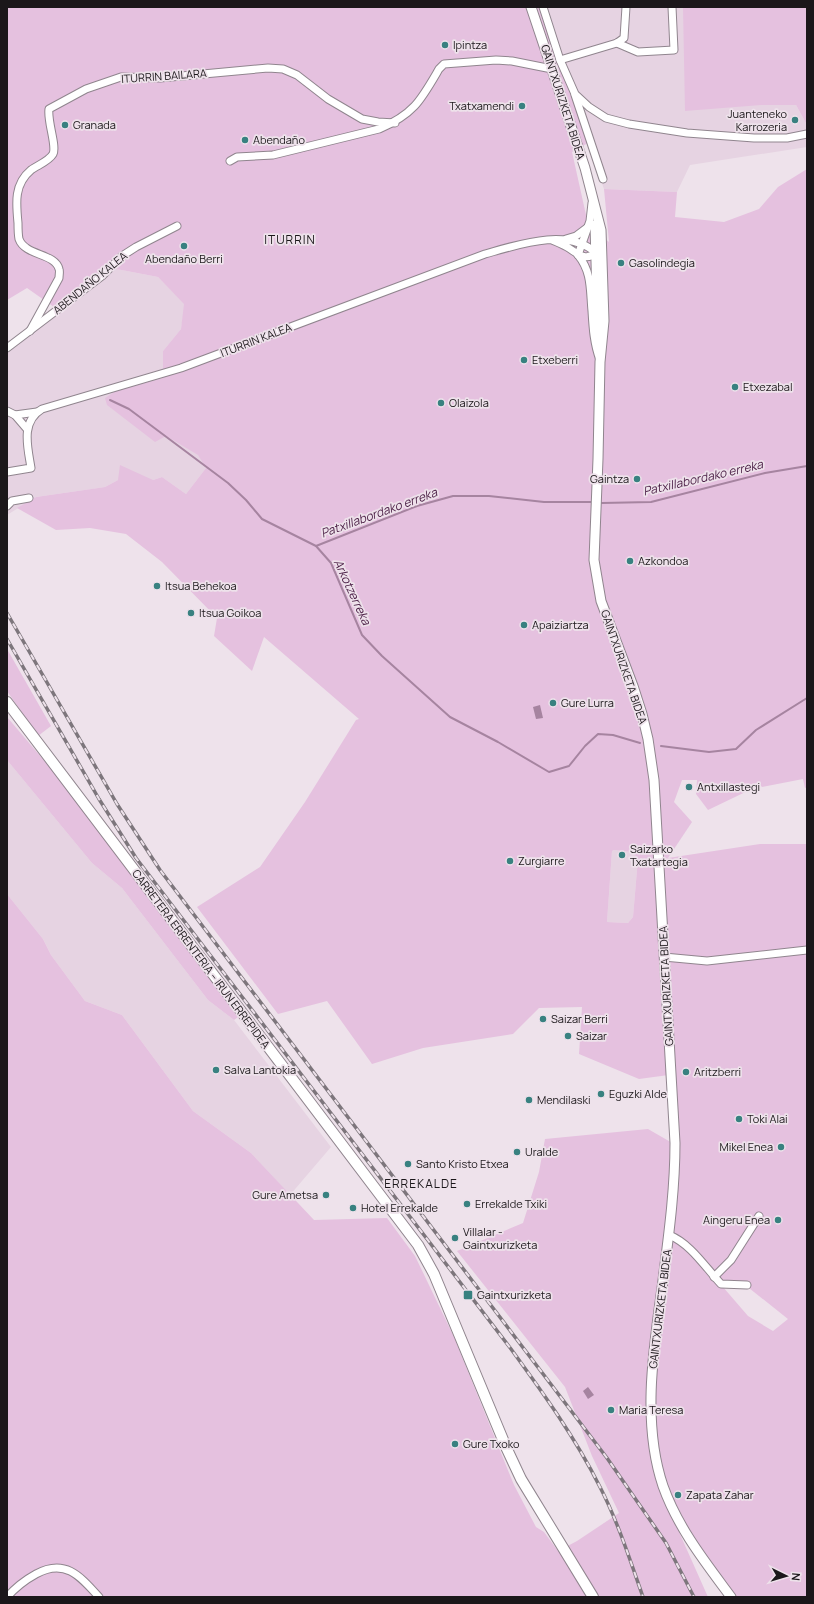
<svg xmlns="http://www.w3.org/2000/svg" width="814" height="1604" font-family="Manrope,sans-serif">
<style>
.built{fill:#e6d3e2}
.green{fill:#e5c1df;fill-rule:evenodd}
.water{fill:#a684a0}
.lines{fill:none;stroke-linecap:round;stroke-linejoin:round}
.stream{stroke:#a684a0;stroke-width:2}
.street-casing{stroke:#90858e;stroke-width:9}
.secondary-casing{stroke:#90858e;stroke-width:11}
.primary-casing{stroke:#90858e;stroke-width:12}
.street{stroke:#fff;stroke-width:7}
.secondary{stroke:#fff;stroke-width:9}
.primary{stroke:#fff;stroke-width:10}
.rail-casing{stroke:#7d767c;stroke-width:3.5}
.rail{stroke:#eee2eb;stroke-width:2;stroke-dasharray:6;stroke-linecap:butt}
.poi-dot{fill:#388180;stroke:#eee2eb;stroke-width:1.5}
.labels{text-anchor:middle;stroke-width:3.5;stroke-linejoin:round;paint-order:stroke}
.poi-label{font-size:11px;fill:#1b171a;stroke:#eee2eb;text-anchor:start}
.street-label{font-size:11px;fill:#1b171a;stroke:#eee2eb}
.neighbourhood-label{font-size:12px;letter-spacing:1px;fill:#1b171a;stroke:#eee2eb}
.water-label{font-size:12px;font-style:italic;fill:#4b1f46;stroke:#eee2eb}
</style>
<rect width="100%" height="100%" fill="#eee2eb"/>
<g class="built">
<path d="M 539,7 L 683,7 L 761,105 L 796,105 L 807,125 L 807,147 L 690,165 L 677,192 L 604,189 Z"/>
<path d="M 106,267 L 158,277 L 185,304 L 181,329 L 163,351 L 163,386 L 143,422 L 199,455 L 206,468 L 186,494 L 162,477 L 153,480 L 118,480 L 105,487 L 36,497 L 7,515 L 7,343 Z"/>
<path d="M 7,760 L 92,863 L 122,888 L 208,1000 L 234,1020 L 331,1147 L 290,1195 L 251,1153 L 193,1111 L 122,1015 L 85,1001 L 51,955 L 43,939 L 7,894 Z"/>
<path d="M 614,850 L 631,852 L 638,858 L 633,917 L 628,923 L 607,922 L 612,851 Z"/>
</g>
<g class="green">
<path d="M 7,7 L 539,7 L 588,143 L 572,152 L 588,224 L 609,242 L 604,189 L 677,192 L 675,217 L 724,222 L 759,209 L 778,187 L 807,169 L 807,787 L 805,788 L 803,779 L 762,787 L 760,785 L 708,810 L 696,794 L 697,780 L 682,780 L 674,802 L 692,822 L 668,858 L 760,844 L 807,844 L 807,1597 L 731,1597 L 684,1530 L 679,1532 L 708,1597 L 106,1597 L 104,1596 L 99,1597 L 7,1597 L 7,894 L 43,939 L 51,955 L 85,1001 L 122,1015 L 193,1111 L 251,1153 L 314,1220 L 387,1218 L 415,1256 L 454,1337 L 514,1485 L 536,1527 L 544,1532 L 558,1551 L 577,1541 L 619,1513 L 592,1456 L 565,1387 L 457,1251 L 523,1223 L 539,1172 L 545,1139 L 648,1129 L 674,1144 L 676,1074 L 639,1079 L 579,1054 L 582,1007 L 539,1008 L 513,1034 L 423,1048 L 372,1064 L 327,1001 L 278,1014 L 197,907 L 260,867 L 305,802 L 356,720 L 359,719 L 264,637 L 252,671 L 214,636 L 217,618 L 162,562 L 126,534 L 90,528 L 56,530 L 17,508 L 36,497 L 105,487 L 118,480 L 120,465 L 153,480 L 162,477 L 186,494 L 206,468 L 198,455 L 166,436 L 155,442 L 107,405 L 105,398 L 116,391 L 163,378 L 163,351 L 181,329 L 184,304 L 158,277 L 106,267 L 54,307 L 27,288 L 7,300 ZM 614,850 L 631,852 L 638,858 L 633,917 L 628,923 L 607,922 L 612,851 ZM 723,1287 L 749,1288 L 788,1319 L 773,1331 L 748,1316 Z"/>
<path d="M 683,7 L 807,7 L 807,125 L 796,105 L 761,105 L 685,111 Z"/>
<path d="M 7,649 L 51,726 L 38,736 L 7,691 Z"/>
<path d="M 7,717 L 64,784 L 238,1017 L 234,1020 L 208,1000 L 122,888 L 92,863 L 7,760 Z"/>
</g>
<g class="water">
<path d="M 540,705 L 543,718 L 536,719 L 533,707 Z"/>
<path d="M 588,1387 L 594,1395 L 588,1399 L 583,1391 Z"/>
</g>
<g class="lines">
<g class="stream">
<path d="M 110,400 L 129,409 L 228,483 L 246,500 L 262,519 L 316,546 L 331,563 L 362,635 L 382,656 L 450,717 L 498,742 L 549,772 L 569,766 L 585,746 L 598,734 L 613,735 L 640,743"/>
<path d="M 602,503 L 651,502 L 765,473 L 807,466"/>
<path d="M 316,546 L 417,506 L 453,496 L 489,496 L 544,502 L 591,502"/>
<path d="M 661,746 L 709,752 L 736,749 L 756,730 L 807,698"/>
</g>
<g class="street-casing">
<g id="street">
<path d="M 543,7 L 560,60 L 575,94 L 589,107 L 606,118 L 629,124 L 687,133 L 754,138 L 787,138 L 807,134"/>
<path d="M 617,43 L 638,52 L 674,50 L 672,7"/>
<path d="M 560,60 L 617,43 L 624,38 L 626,7"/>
<path d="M 575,95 L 603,179"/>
<path d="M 230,161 L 237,157 L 273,155 L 379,129 C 414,114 421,100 439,69 L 444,64 L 496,60 L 512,61 L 552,69"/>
<path d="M 566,239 L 576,236 L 588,227"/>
<path d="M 578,255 C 592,272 590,290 592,311 C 593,328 594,344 600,360"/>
<path d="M 578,255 L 590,221 L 592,203"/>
<path d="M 30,331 L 59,278 C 59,275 60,271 59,269 C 55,253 25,256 19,239 C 18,234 18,228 18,223 C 16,203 14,184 31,170 C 38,165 49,161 53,154 C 57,146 47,121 49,109 L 86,89 L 121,77 L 160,78 L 268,68 L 283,69 L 297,75 L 328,99 L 362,119 L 378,122 L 395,123"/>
<path d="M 7,348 L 102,276 L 122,256 L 136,247 L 177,226"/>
<path d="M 7,411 L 15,415 L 27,429"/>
<path d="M 15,415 L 37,412"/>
<path d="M 7,472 L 31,468 C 28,448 20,422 42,409 L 181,368 L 485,254 C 517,245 568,227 596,253 C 585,262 577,253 567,247 C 562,244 557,242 552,240"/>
<path d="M 7,506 L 12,501 L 29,498"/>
<path d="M 664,957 L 707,961 L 807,950"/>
<path d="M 669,1235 C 691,1244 705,1267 721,1284 L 747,1285"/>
<path d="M 714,1277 L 731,1260 L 759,1216"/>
<path d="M 7,1597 C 16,1587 25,1580 36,1574 C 65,1558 80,1576 99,1597"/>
</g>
</g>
<g class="secondary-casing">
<g id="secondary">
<path d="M 531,7 L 585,168 L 601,230 L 604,321 L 600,362 L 598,459 L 594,560 L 601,601 L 633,686 L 642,714 L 648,739 L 654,780 L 675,1143 C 675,1192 668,1240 662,1288 C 653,1352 642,1424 663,1486 C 678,1528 705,1562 731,1597"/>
<path d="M 595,225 L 598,334"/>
</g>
</g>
<g class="primary-casing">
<path id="primary" d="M 7,702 L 418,1245 L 434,1274 L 506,1447 L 521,1479 L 593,1597"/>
</g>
<use href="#street" class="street"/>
<use href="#secondary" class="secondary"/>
<use href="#primary" class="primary"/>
<g class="rail-casing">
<g id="rail">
<path d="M 7,613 L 117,804 L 160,870 L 607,1458 L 666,1543 L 694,1597"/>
<path d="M 7,639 L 99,799 L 136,858 L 511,1349 C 543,1393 575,1437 600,1487 C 618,1522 630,1560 643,1597"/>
</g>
</g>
<use href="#rail" class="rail"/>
</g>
<g class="poi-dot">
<circle cx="445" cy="45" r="4"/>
<circle cx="522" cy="106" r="4"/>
<circle cx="795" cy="120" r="4"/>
<circle cx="65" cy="125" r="4"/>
<circle cx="245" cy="140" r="4"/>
<circle cx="184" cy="246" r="4"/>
<circle cx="621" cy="263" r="4"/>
<circle cx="524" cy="360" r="4"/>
<circle cx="735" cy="387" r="4"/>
<circle cx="441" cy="403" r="4"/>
<circle cx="637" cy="479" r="4"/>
<circle cx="630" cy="561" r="4"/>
<circle cx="157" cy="586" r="4"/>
<circle cx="191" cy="613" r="4"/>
<circle cx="524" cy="625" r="4"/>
<circle cx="553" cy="703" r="4"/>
<circle cx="689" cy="787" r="4"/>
<circle cx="622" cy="855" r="4"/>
<circle cx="510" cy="861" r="4"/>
<circle cx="543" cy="1019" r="4"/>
<circle cx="568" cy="1036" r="4"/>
<circle cx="216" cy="1070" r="4"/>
<circle cx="686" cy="1072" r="4"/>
<circle cx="601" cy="1094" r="4"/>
<circle cx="529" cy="1100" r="4"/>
<circle cx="739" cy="1119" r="4"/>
<circle cx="781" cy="1147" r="4"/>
<circle cx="517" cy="1152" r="4"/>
<circle cx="408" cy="1164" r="4"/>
<circle cx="326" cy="1195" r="4"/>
<circle cx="467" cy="1204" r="4"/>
<circle cx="353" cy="1208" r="4"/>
<circle cx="778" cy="1220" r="4"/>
<circle cx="455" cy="1238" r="4"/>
<rect x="463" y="1290" width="10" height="10" rx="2"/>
<circle cx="611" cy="1410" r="4"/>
<circle cx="455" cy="1444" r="4"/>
<circle cx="678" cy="1495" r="4"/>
</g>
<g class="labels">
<g class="poi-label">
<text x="453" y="49">Ipintza</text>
<text x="514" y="110" text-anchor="end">Txatxamendi</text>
<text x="787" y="118" text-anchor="end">Juanteneko<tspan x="787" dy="13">Karrozeria</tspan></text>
<text x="73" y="129">Granada</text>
<text x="253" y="144">Abendaño</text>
<text x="184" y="263" text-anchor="middle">Abendaño Berri</text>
<text x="629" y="267">Gasolindegia</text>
<text x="532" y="364">Etxeberri</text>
<text x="743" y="391">Etxezabal</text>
<text x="449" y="407">Olaizola</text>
<text x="629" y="483" text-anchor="end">Gaintza</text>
<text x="638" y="565">Azkondoa</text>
<text x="165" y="590">Itsua Behekoa</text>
<text x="199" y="617">Itsua Goikoa</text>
<text x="532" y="629">Apaiziartza</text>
<text x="561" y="707">Gure Lurra</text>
<text x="697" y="791">Antxillastegi</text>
<text x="630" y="853">Saizarko<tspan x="630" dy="13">Txatartegia</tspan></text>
<text x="518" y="865">Zurgiarre</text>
<text x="551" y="1023">Saizar Berri</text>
<text x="576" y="1040">Saizar</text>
<text x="224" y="1074">Salva Lantokia</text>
<text x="694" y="1076">Aritzberri</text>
<text x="609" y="1098">Eguzki Alde</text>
<text x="537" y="1104">Mendilaski</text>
<text x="747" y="1123">Toki Alai</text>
<text x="773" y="1151" text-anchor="end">Mikel Enea</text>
<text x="525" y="1156">Uralde</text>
<text x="416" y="1168">Santo Kristo Etxea</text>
<text x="318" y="1199" text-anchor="end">Gure Ametsa</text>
<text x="475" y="1208">Errekalde Txiki</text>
<text x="361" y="1212">Hotel Errekalde</text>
<text x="770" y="1224" text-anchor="end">Aingeru Enea</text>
<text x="463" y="1236">Villalar -<tspan x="463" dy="13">Gaintxurizketa</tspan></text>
<text x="477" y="1299">Gaintxurizketa</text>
<text x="619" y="1414">Maria Teresa</text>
<text x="463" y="1448">Gure Txoko</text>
<text x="686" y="1499">Zapata Zahar</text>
</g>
<g class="street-label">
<text transform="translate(164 76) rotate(-4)" y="4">ITURRIN BAILARA</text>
<text transform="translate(563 102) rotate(72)" y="4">GAINTXURIZKETA BIDEA</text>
<text transform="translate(90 283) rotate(-39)" y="4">ABENDAÑO KALEA</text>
<text transform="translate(256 340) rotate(-21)" y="4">ITURRIN KALEA</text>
<text transform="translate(624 667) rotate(71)" y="4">GAINTXURIZKETA BIDEA</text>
<text transform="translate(201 959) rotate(53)" y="4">CARRETERA ERRENTERIA – IRUN ERREPIDEA</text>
<text transform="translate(666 986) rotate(-93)" y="4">GAINTXURIZKETA BIDEA</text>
<text transform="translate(660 1309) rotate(-83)" y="4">GAINTXURIZKETA BIDEA</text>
</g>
<g class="neighbourhood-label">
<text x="290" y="244">ITURRIN</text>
<text x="421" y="1188">ERREKALDE</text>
</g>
<g class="water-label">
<text transform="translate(703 478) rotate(-13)" y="4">Patxillabordako erreka</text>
<text transform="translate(379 513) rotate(-20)" y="4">Patxillabordako erreka</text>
<text transform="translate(352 592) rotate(65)" y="4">Arkotzerreka</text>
</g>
</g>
<rect width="814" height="1604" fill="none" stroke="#1b171a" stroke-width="16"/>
<g transform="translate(786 1576) rotate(95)" stroke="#eee2eb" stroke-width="3" paint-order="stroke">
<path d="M0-3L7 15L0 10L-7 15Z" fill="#1b171a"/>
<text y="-6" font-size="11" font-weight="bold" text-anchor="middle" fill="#1b171a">N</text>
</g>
</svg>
